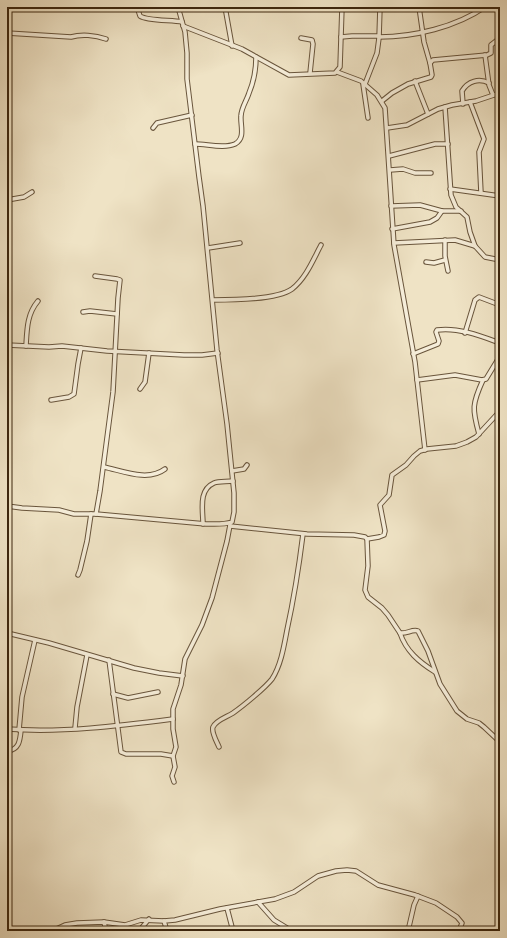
<svg xmlns="http://www.w3.org/2000/svg" width="507" height="938" font-family="'EB Garamond',serif">
<style>
.lines{fill:none;stroke-linecap:round;stroke-linejoin:round}
.street-casing{stroke:#69553c;stroke-width:5.5}
.street{stroke:#f5edd9;stroke-width:3.5}
</style>
<rect width="100%" height="100%" fill="#efe3c5"/>
<filter id="stains"><feTurbulence type="fractalNoise" baseFrequency=".005" numOctaves="4"/><feColorMatrix values="0 0 0 0 .2 0 0 0 0 .09 0 0 0 0 .02 0 0 0 .5 -.17"/></filter>
<radialGradient id="worn" r=".72"><stop offset=".6" stop-color="#630" stop-opacity="0"/><stop offset="1" stop-color="#630" stop-opacity=".3"/></radialGradient>
<g class="lines">
<g class="street-casing">
<g id="street">
<path d="M 225,7 L 232,46"/>
<path d="M 419,7 L 424,42 L 430,63"/>
<path d="M 498,7 L 500,10"/>
<path d="M 138,10 L 140,16 C 147,21 171,20 182,22"/>
<path d="M 183,26 L 242,49 L 289,75 L 335,73 L 340,67 L 342,7"/>
<path d="M 7,33 L 71,37 C 81,34 95,35 106,39"/>
<path d="M 341,37 L 352,36 L 379,36"/>
<path d="M 379,37 C 414,37 456,27 485,7"/>
<path d="M 301,38 L 312,40 L 313,44 L 310,73"/>
<path d="M 485,55 L 489,85 L 493,95"/>
<path d="M 337,72 L 361,81 L 377,95 L 385,108 L 394,245 L 415,362 L 425,450"/>
<path d="M 415,81 L 428,114"/>
<path d="M 363,84 L 368,118"/>
<path d="M 365,84 L 377,53 L 379,38 L 380,7"/>
<path d="M 382,101 L 392,93 L 408,84 L 431,77 L 432,75 L 430,63 L 433,60 L 487,55 L 491,53 L 491,45 L 500,38"/>
<path d="M 470,102 L 484,139 L 479,152 L 481,193"/>
<path d="M 463,104 L 462,91 C 468,81 479,78 489,83"/>
<path d="M 445,107 L 451,195 L 456,207 L 467,217 L 470,232 L 475,246"/>
<path d="M 153,128 L 157,123 L 192,115"/>
<path d="M 387,128 L 407,125 L 438,109 L 452,105 L 476,101 L 500,93"/>
<path d="M 195,144 C 207,144 224,149 235,144 C 246,138 240,125 241,116 C 241,108 247,100 249,93 C 254,81 256,69 256,57"/>
<path d="M 389,156 L 435,144 L 448,144"/>
<path d="M 390,170 L 403,169 L 415,173 L 431,173"/>
<path d="M 450,189 L 500,196"/>
<path d="M 7,200 L 24,197 L 32,192"/>
<path d="M 391,206 L 420,205 L 442,211 L 461,211"/>
<path d="M 392,229 L 430,222 L 437,218 L 442,211"/>
<path d="M 445,240 L 445,256 L 448,271"/>
<path d="M 394,243 L 455,240 L 475,246 L 485,257 L 500,260"/>
<path d="M 208,248 L 240,243"/>
<path d="M 426,262 L 434,263 L 445,260"/>
<path d="M 95,276 L 117,279 L 120,280 L 118,298 L 113,392 L 100,491 L 96,514"/>
<path d="M 213,300 C 232,300 277,300 292,289 C 306,278 313,260 321,245"/>
<path d="M 83,312 L 90,311 L 117,314"/>
<path d="M 465,333 L 475,300 L 479,297 L 500,305"/>
<path d="M 7,345 L 49,347 L 62,346 L 107,351 L 184,355 L 202,355 L 218,353"/>
<path d="M 26,346 C 27,329 27,314 38,301"/>
<path d="M 413,354 L 438,344 L 439,341 L 436,332 L 437,330 C 458,327 481,336 500,343"/>
<path d="M 417,380 L 455,375 L 482,380 L 486,379 L 500,356"/>
<path d="M 140,389 L 145,382 L 149,353"/>
<path d="M 51,400 L 69,397 L 74,394 L 78,364 L 81,348"/>
<path d="M 479,434 C 472,409 472,404 483,380"/>
<path d="M 104,467 C 123,471 148,482 165,469"/>
<path d="M 232,471 L 244,469 L 247,465"/>
<path d="M 7,506 L 22,508 L 59,510 L 74,514 L 96,514 L 206,524 C 215,524 223,525 232,522 L 234,512 L 234,493 L 227,424 L 217,350 L 203,206 L 199,177 L 187,79 L 187,53 L 185,32 L 178,7"/>
<path d="M 203,524 C 203,510 198,490 214,483 C 219,481 227,482 233,481"/>
<path d="M 230,526 L 307,534 L 354,535 L 365,537 L 367,539 L 368,566 L 365,590 L 368,597 L 382,608 L 388,615 L 400,633 C 407,634 412,629 418,631 L 428,651 L 440,684 L 457,711 L 467,719 L 479,723 L 484,727 L 500,742"/>
<path d="M 367,539 L 379,537 L 384,535 L 385,531 L 380,505 L 389,495 L 392,475 L 406,465 L 414,456 L 420,451 L 427,449 L 456,446 L 467,442 L 476,437 L 500,411"/>
<path d="M 78,575 L 80,570 L 87,541 L 91,514"/>
<path d="M 7,633 L 49,643 L 134,668 L 159,673 L 183,676"/>
<path d="M 400,633 C 406,651 419,662 435,672"/>
<path d="M 109,660 L 121,752 L 126,754 L 161,754 L 173,756"/>
<path d="M 113,694 L 128,698 L 158,692"/>
<path d="M 75,728 L 77,707 L 87,655"/>
<path d="M 7,729 C 62,733 118,726 173,719"/>
<path d="M 19,730 L 22,697 L 35,640"/>
<path d="M 219,747 C 217,742 211,732 213,727 C 216,720 227,717 233,713 C 243,706 265,688 272,679 C 281,665 284,646 287,630 C 294,598 299,566 303,534"/>
<path d="M 7,751 C 19,750 20,741 21,730"/>
<path d="M 174,782 L 172,776 L 175,767 L 173,756 L 176,747 L 173,729 L 173,709 L 181,685 L 185,659 L 202,625 L 212,598 L 227,541 L 230,525"/>
<path d="M 258,902 L 274,920 L 292,931"/>
<path d="M 227,908 L 233,931"/>
<path d="M 164,921 L 167,931"/>
<path d="M 104,922 L 106,931"/>
<path d="M 52,931 L 65,925 L 77,923 L 104,922 L 125,925 L 141,920 L 164,921 L 175,920 L 220,909 L 275,899 L 294,892 L 318,876 L 336,871 L 347,870 L 356,871 L 378,885 L 415,895 L 436,903 L 457,917 L 462,923 L 459,931"/>
<path d="M 139,931 L 149,919"/>
<path d="M 408,931 L 414,905 L 418,896"/>
</g>
</g>
<use href="#street" class="street"/>
</g>
<rect width="507" height="938" fill="none" stroke="#efe3c5" stroke-width="24"/>
<rect x="8" y="8" width="491" height="922" fill="none" stroke="#3c260e" stroke-width="2"/>
<rect x="12" y="12" width="483" height="914" fill="none" stroke="#3c260e"/>
<rect width="100%" height="100%" filter="url(#stains)"/>
<rect width="100%" height="100%" fill="url(#worn)"/>
</svg>
